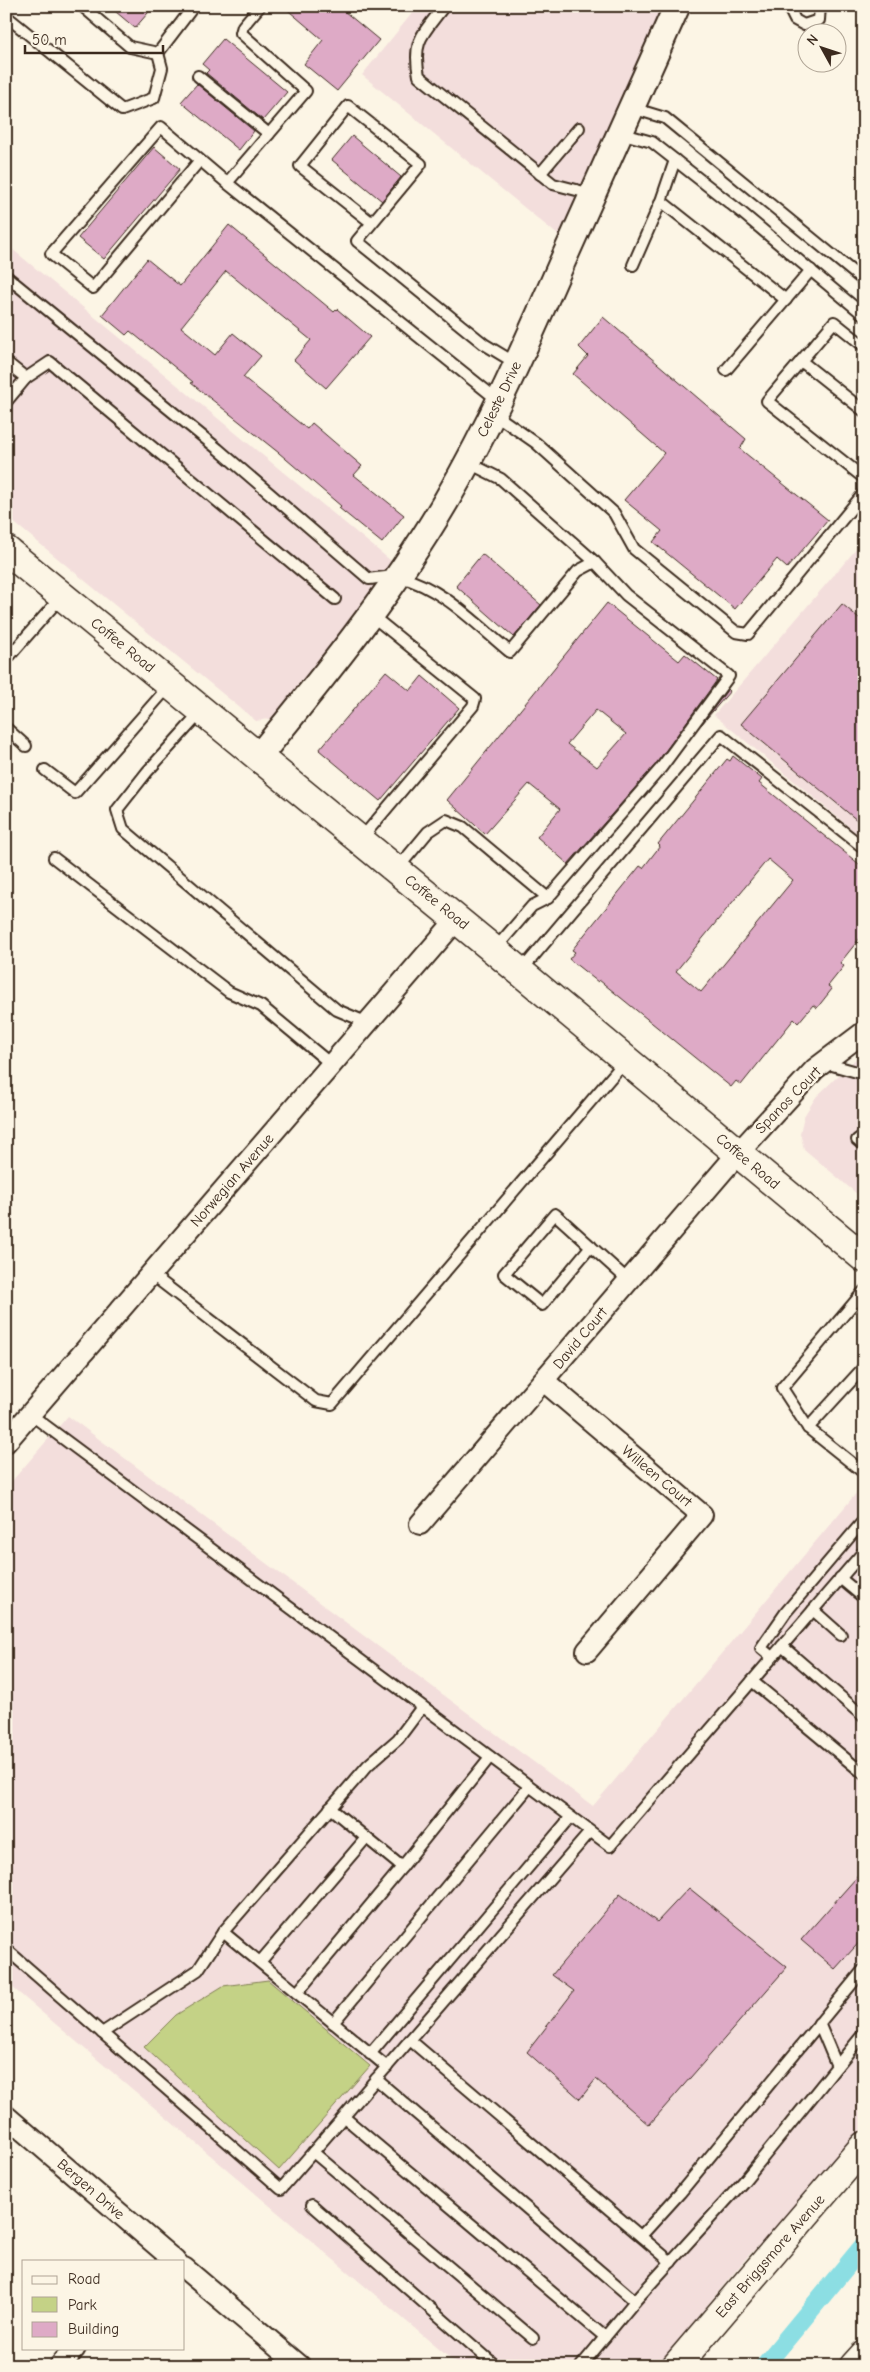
<svg xmlns="http://www.w3.org/2000/svg" width="870" height="2372" font-family="'Comic Neue',sans-serif">
<style>
.built{fill:#f3dedc}
.green{fill:#c4d286;stroke:#807e52}
.lines{fill:none;stroke-linecap:round;stroke-linejoin:round}
.canal{stroke:#8cdee3;stroke-width:19}
.building{fill:#deaac6;stroke:#3b2a1e;fill-rule:evenodd}
.service-casing{stroke:#3b2a1e;stroke-width:14}
.minor-casing{stroke:#3b2a1e;stroke-width:24}
.tertiary-casing{stroke:#3b2a1e;stroke-width:29}
.secondary-casing{stroke:#3b2a1e;stroke-width:31}
.service{stroke:#fcf5e5;stroke-width:10}
.minor{stroke:#fcf5e5;stroke-width:20}
.tertiary{stroke:#fcf5e5;stroke-width:25}
.secondary{stroke:#fcf5e5;stroke-width:28}
.labels{text-anchor:middle;stroke-width:5;stroke-linejoin:round;paint-order:stroke}
.street-label{font-size:15px;fill:#3b2a1e;stroke:#fcf5e5}
</style>
<rect width="100%" height="100%" fill="#fcf5e5"/>
<filter id="ink" filterUnits="userSpaceOnUse"><feTurbulence type="fractalNoise" baseFrequency=".02" numOctaves="2"/><feDisplacementMap in="SourceGraphic" scale="10" xChannelSelector="R" yChannelSelector="G"/><feConvolveMatrix kernelMatrix="1 2 1 2 8 2 1 2 1" color-interpolation-filters="sRGB"/></filter>
<g filter="url(#ink)">
<g class="built">
<path d="M 418,6 L 660,6 L 669,8 L 564,240 L 362,75 Z"/>
<path d="M 6,244 L 396,565 L 280,714 L 274,718 L 256,721 L 6,516 Z"/>
<path d="M 864,540 L 864,839 L 714,715 Z"/>
<path d="M 864,1051 L 864,1200 L 804,1149 L 800,1133 L 804,1116 L 816,1097 Z"/>
<path d="M 68,1416 L 593,1806 L 864,1484 L 864,2130 L 793,2212 L 748,2256 L 657,2366 L 459,2366 L 6,1982 L 6,1488 Z"/>
</g>
<path class="green" d="M 268,1980 L 370,2066 L 279,2170 L 144,2047 L 176,2015 L 223,1986 Z"/>
<g class="lines">
<path class="canal" d="M 764,2366 L 864,2245"/>
</g>
<g class="building">
<path d="M 109,6 L 154,6 L 135,28 Z"/>
<path d="M 283,6 L 338,6 L 379,40 L 337,91 L 304,64 L 323,40 Z"/>
<path d="M 223,39 L 287,92 L 263,120 L 206,73 L 209,70 L 202,64 Z"/>
<path d="M 197,84 L 254,131 L 239,150 L 181,102 Z"/>
<path d="M 352,136 L 401,177 L 382,201 L 332,160 Z"/>
<path d="M 154,147 L 180,169 L 104,259 L 78,238 Z"/>
<path d="M 229,225 L 334,312 L 337,309 L 370,337 L 326,388 L 294,360 L 311,340 L 226,271 L 181,327 L 215,355 L 233,333 L 261,356 L 243,377 L 307,429 L 312,423 L 362,466 L 354,475 L 404,515 L 382,543 L 339,508 L 341,506 L 279,453 L 191,383 L 193,382 L 130,331 L 126,335 L 102,315 L 147,259 L 180,286 Z"/>
<path d="M 603,317 L 746,439 L 740,449 L 828,520 L 787,568 L 777,559 L 735,609 L 653,542 L 662,531 L 624,500 L 664,453 L 573,374 L 588,356 L 579,347 Z"/>
<path d="M 482,554 L 541,605 L 514,637 L 456,586 Z"/>
<path d="M 607,603 L 679,661 L 685,654 L 717,680 L 656,764 L 568,864 L 537,837 L 560,809 L 529,784 L 485,834 L 447,800 ZM 596,710 L 626,734 L 597,767 L 567,744 Z"/>
<path d="M 842,604 L 864,622 L 864,826 L 741,724 Z"/>
<path d="M 386,671 L 410,691 L 422,676 L 459,708 L 380,801 L 319,750 Z"/>
<path d="M 728,689 L 730,691 L 701,725 Z"/>
<path d="M 733,756 L 762,779 L 759,783 L 864,868 L 864,933 L 840,963 L 844,966 L 828,986 L 832,989 L 817,1008 L 813,1005 L 798,1023 L 794,1019 L 741,1085 L 736,1081 L 731,1087 L 599,980 L 598,982 L 569,959 L 575,952 L 572,950 L 640,866 L 643,868 L 660,846 L 658,844 L 727,759 L 730,761 ZM 768,859 L 793,880 L 701,992 L 676,971 Z"/>
<path d="M 864,1869 L 864,1937 L 835,1969 L 801,1940 Z"/>
<path d="M 689,1888 L 787,1967 L 649,2125 L 596,2079 L 580,2099 L 527,2052 L 574,1991 L 552,1975 L 620,1894 L 657,1922 Z"/>
</g>
<g class="lines">
<g class="service-casing">
<g id="service">
<path d="M 82,6 L 130,47 L 158,53"/>
<path d="M 444,6 C 423,34 412,40 419,76 L 553,184 L 592,194"/>
<path d="M 788,6 L 795,20 L 804,25 L 819,20 L 820,6"/>
<path d="M 6,16 L 122,110 L 154,98 L 162,68 L 158,53"/>
<path d="M 158,53 L 190,11 L 184,6"/>
<path d="M 198,76 L 269,134"/>
<path d="M 632,108 L 665,118 L 864,281"/>
<path d="M 620,133 L 652,142 L 741,212 L 864,315"/>
<path d="M 200,160 L 93,288 L 51,254 L 161,127 L 227,183 L 499,401"/>
<path d="M 540,174 L 579,128"/>
<path d="M 227,183 L 306,91 L 241,33 L 243,26 L 260,6"/>
<path d="M 661,201 L 786,300"/>
<path d="M 372,223 L 300,166 L 348,106 L 421,164 L 357,241 L 484,344 L 517,364"/>
<path d="M 633,265 L 661,201 L 675,160"/>
<path d="M 6,276 L 218,449 L 369,579 C 378,578 391,575 399,577 C 442,587 477,625 510,652 L 578,571 L 595,562"/>
<path d="M 864,346 L 834,322 L 767,401 L 864,478"/>
<path d="M 801,361 L 864,411"/>
<path d="M 6,362 L 26,378 L 6,402"/>
<path d="M 726,370 L 811,270"/>
<path d="M 26,378 L 50,362 L 335,599"/>
<path d="M 493,413 L 536,443 L 614,513 L 634,549 L 736,632 L 748,634 L 864,493"/>
<path d="M 467,462 L 501,479 L 595,562 L 626,595 L 729,676 L 661,768 L 548,898"/>
<path d="M 6,660 L 61,597"/>
<path d="M 202,711 L 147,772 L 117,810 L 123,829 L 337,1010 L 368,1023"/>
<path d="M 6,728 L 26,746"/>
<path d="M 45,770 L 75,793 L 170,685"/>
<path d="M 361,839 L 473,706 L 475,699 L 371,615"/>
<path d="M 54,858 L 229,992 L 261,1006 L 332,1065"/>
<path d="M 398,868 L 428,832 L 446,820 L 463,827 L 548,898 L 532,906 L 495,949"/>
<path d="M 521,971 L 721,735 L 864,848"/>
<path d="M 825,1063 L 864,1074"/>
<path d="M 864,1135 L 857,1140 L 864,1146"/>
<path d="M 591,1246 L 542,1305 L 504,1274 L 555,1214 L 629,1281"/>
<path d="M 151,1274 L 316,1401 L 332,1404 L 626,1060"/>
<path d="M 30,1414 L 610,1846 L 864,1551"/>
<path d="M 808,1428 L 864,1367"/>
<path d="M 863,1472 L 808,1428 L 782,1388 L 864,1291"/>
<path d="M 840,1578 L 864,1598"/>
<path d="M 813,1610 L 841,1635"/>
<path d="M 782,1646 L 864,1717"/>
<path d="M 772,1657 L 761,1648 L 786,1612 L 864,1520"/>
<path d="M 752,1681 L 864,1774"/>
<path d="M 330,1808 L 402,1867"/>
<path d="M 223,1932 L 387,2067"/>
<path d="M 6,1949 L 281,2189 L 590,1832"/>
<path d="M 260,1962 L 366,1838"/>
<path d="M 297,1993 L 402,1867 L 490,1757"/>
<path d="M 333,2023 L 529,1787"/>
<path d="M 819,2023 L 837,2066"/>
<path d="M 102,2033 L 198,1970 L 223,1932 L 368,1765 L 398,1739 L 422,1707"/>
<path d="M 410,2040 L 671,2262"/>
<path d="M 370,2054 L 570,1818"/>
<path d="M 376,2079 L 635,2301"/>
<path d="M 344,2117 L 605,2337"/>
<path d="M 313,2152 L 533,2338"/>
<path d="M 312,2205 L 496,2366"/>
<path d="M 641,2236 L 680,2193 L 864,1969"/>
<path d="M 581,2366 L 635,2301 L 744,2181 L 864,2033"/>
</g>
</g>
<g class="minor-casing">
<g id="minor">
<path d="M 544,1381 L 702,1515 L 587,1651"/>
<path d="M 6,1442 L 457,919"/>
<path d="M 420,1524 L 739,1152 L 815,1069 L 864,1032"/>
<path d="M 6,2116 L 175,2261"/>
<path d="M 184,2268 L 300,2366"/>
<path d="M 60,2366 L 75,2348"/>
</g>
</g>
<g class="tertiary-casing">
<path id="tertiary" d="M 259,756 C 326,674 392,593 446,501 C 490,426 525,347 560,267 C 599,180 638,93 677,6"/>
</g>
<g class="secondary-casing">
<g id="secondary">
<path d="M 6,550 L 494,950 L 864,1258"/>
<path d="M 676,2366 L 864,2146"/>
<path d="M 854,2366 L 864,2355"/>
</g>
</g>
<use href="#service" class="service"/>
<use href="#minor" class="minor"/>
<use href="#tertiary" class="tertiary"/>
<use href="#secondary" class="secondary"/>
</g>
</g>
<g class="labels">
<g class="street-label">
<text transform="translate(499 399) rotate(-64)" y="5">Celeste Drive</text>
<text transform="translate(123 645) rotate(39)" y="5">Coffee Road</text>
<text transform="translate(437 902) rotate(39)" y="5">Coffee Road</text>
<text transform="translate(788 1100) rotate(-46)" y="5">Spanos Court</text>
<text transform="translate(748 1161) rotate(40)" y="5">Coffee Road</text>
<text transform="translate(232 1180) rotate(-49)" y="5">Norwegian Avenue</text>
<text transform="translate(580 1338) rotate(-50)" y="5">David Court</text>
<text transform="translate(657 1476) rotate(40)" y="5">Willeen Court</text>
<text transform="translate(91 2189) rotate(41)" y="5">Bergen Drive</text>
<text transform="translate(770 2256) rotate(-49)" y="5">East Briggsmore Avenue</text>
</g>
</g>
<rect width="870" height="2372" fill="none" stroke="#fcf5e5" stroke-width="25"/>
<rect x="12" y="12" width="845" height="2347" fill="none" stroke="#3b2a1e" stroke-width="2" filter="url(#ink)"/>
<rect x="22" y="2260" width="162" height="90" fill="#fcf5e5" stroke="#afa495"/>
<rect x="32" y="2276" width="25" height="8" fill="#fcf5e5" stroke="#afa495"/>
<text x="68" y="2284" font-size="15" fill="#3b2a1e">Road</text>
<rect x="32" y="2297" width="25" height="15" fill="#c4d286" stroke="#afa495"/>
<text x="68" y="2310" font-size="15" fill="#3b2a1e">Park</text>
<rect x="32" y="2322" width="25" height="15" fill="#deaac6" stroke="#afa495"/>
<text x="68" y="2334" font-size="15" fill="#3b2a1e">Building</text>
<g transform="translate(822 48) rotate(310)"><circle r="24" fill="#fcf5e5" stroke="#afa495"/>
<path d="M0-4L9 19L0 12L-9 19Z" fill="#3b2a1e"/>
<text y="-8" font-size="14" font-weight="bold" text-anchor="middle" fill="#3b2a1e">N</text>
</g>
<path d="M25 45v8h138v-8" fill="none" stroke="#3b2a1e" stroke-width="2.5"/>
<text x="32" y="45" font-size="15" fill="#3b2a1e" stroke="#fcf5e5" stroke-width="4" paint-order="stroke">50 m</text>
</svg>
